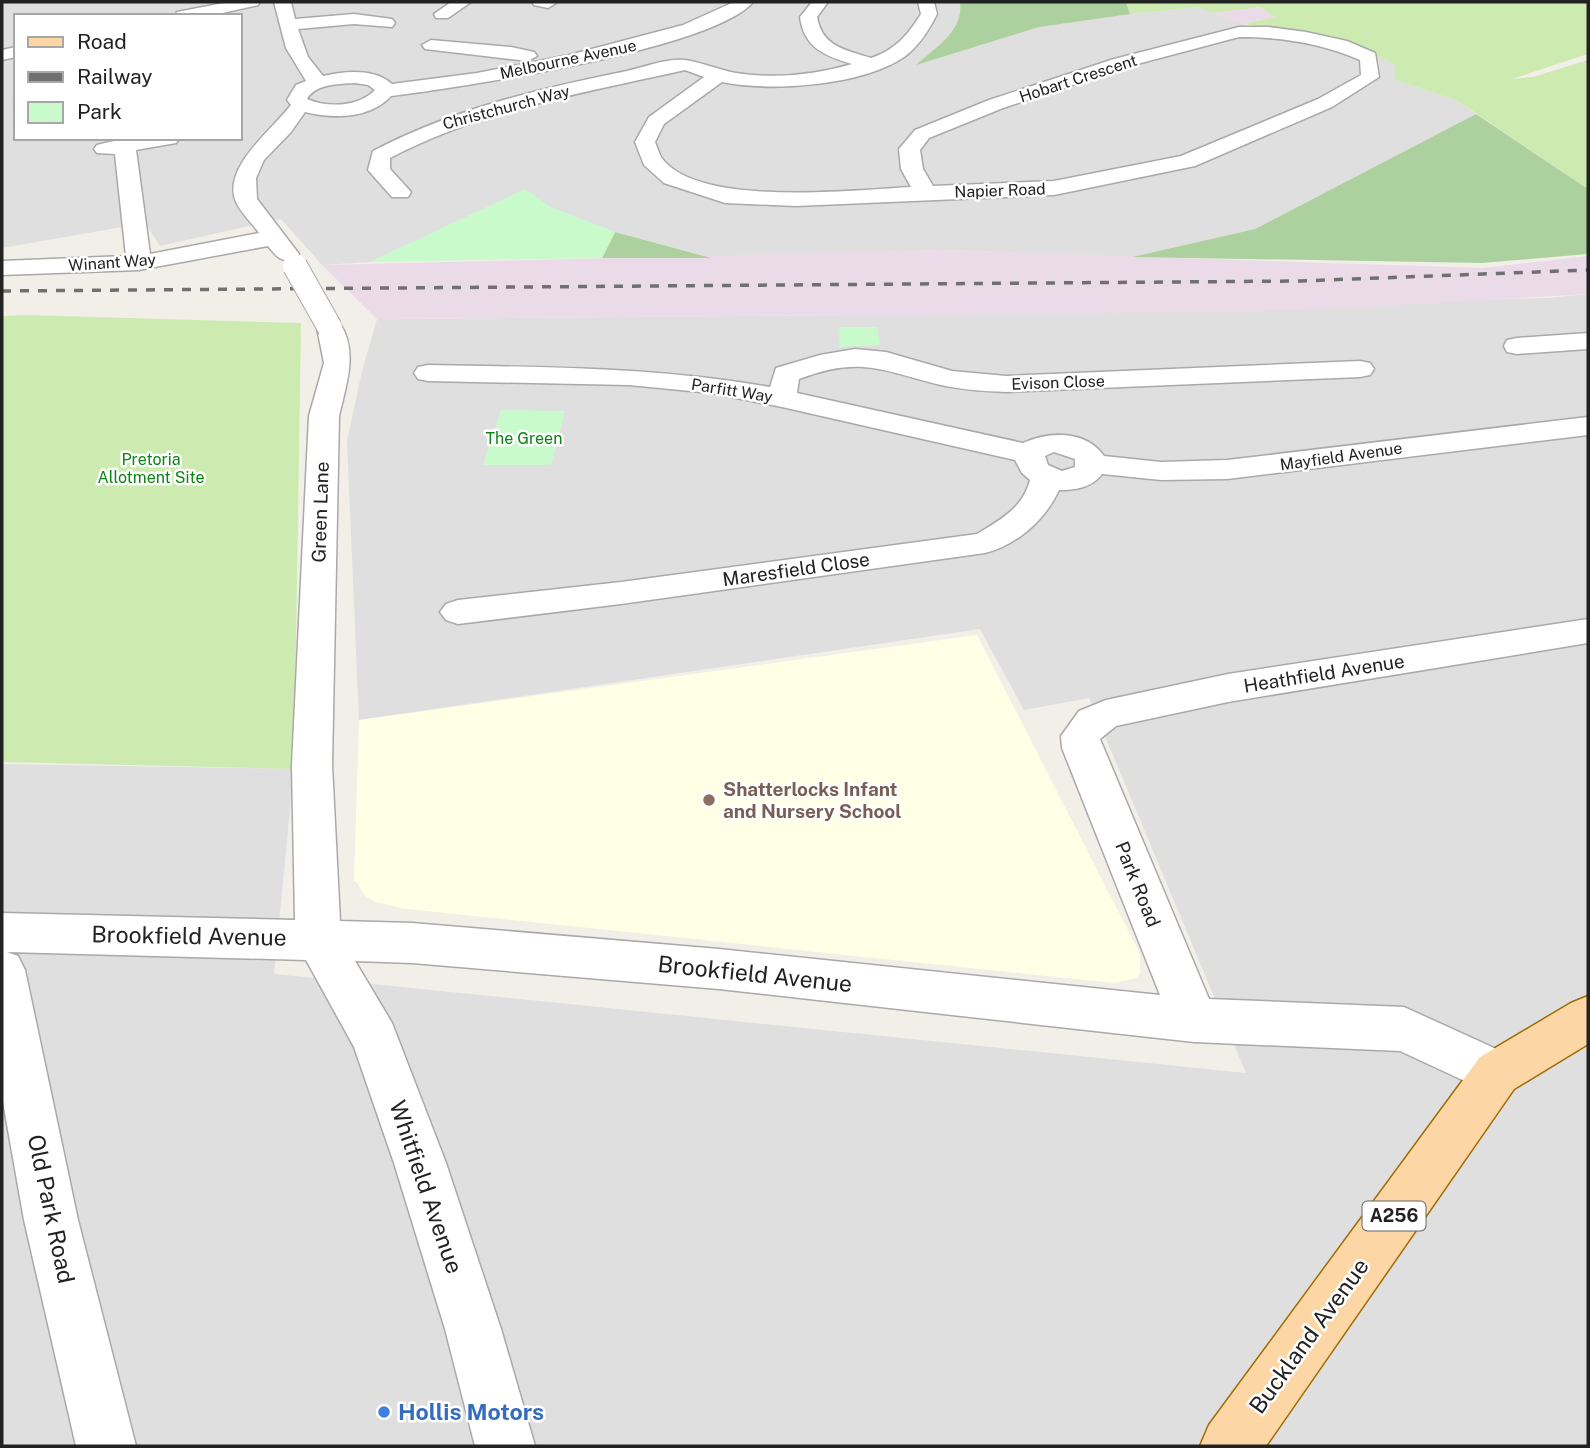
<svg xmlns="http://www.w3.org/2000/svg" width="1590" height="1448" font-family="'Public Sans',sans-serif">
<style>
.residential{fill:#e0dfdf;fill-rule:evenodd}
.industrial{fill:#ebdbe8}
.education{fill:#ffffe5}
.grass{fill:#cdebb0}
.forest{fill:#add19e}
.park{fill:#c8facc}
.lines{fill:none;stroke-linecap:round;stroke-linejoin:round}
.minor-casing{stroke:#a9a9a9;stroke-width:3}
.major-casing{stroke:#a06b00;stroke-width:3}
.minor{fill:#fff;fill-rule:evenodd}
.major{fill:#fcd6a4;fill-rule:evenodd}
.rail{stroke:#707070;stroke-width:3.5;stroke-dasharray:9 9;stroke-linecap:butt}
.minor-bridge-casing{stroke:#a9a9a9;stroke-width:26;stroke-linecap:butt}
.minor-bridge{stroke:#fff;stroke-width:24}
.education-dot{fill:#8d6e63;stroke:#fff;stroke-width:2.5}
.shop-dot{fill:#3f7fe0;stroke:#fff;stroke-width:2.5}
.labels{text-anchor:middle;stroke-width:5;stroke-linejoin:round;paint-order:stroke}
.far-street-label{font-size:16px;fill:#222;stroke:#fff}
.far-park-label{font-size:16px;fill:#0c8416;stroke:#fff}
.shield{fill:#fff;stroke:#646464;stroke-width:2}
.shield-label{font-size:18px;font-weight:bold;fill:#222}
.street-label{font-size:19px;fill:#222;stroke:#fff}
.education-label{font-size:19px;font-weight:bold;fill:#785e54;stroke:#fff;text-anchor:start}
.near-street-label{font-size:23px;fill:#222;stroke:#fff}
.near-shop-label{font-size:23px;font-weight:bold;fill:#366cbe;stroke:#fff;text-anchor:start}
</style>
<rect width="100%" height="100%" fill="#f2efe9"/>
<g class="residential">
<path d="M 2,2 L 1126,2 L 1130,14 L 1199,7 L 1248,26 L 1291,30 L 1364,49 L 1395,65 L 1395,80 L 1456,100 L 1476,114 L 1255,229 L 1132,257 L 942,250 L 711,258 L 615,232 L 552,208 L 525,190 L 370,262 L 322,265 L 281,219 L 160,246 L 145,223 L 2,248 ZM 16,16 L 240,16 L 240,138 L 16,138 Z"/>
<path d="M 1588,294 L 1588,1446 L 2,1446 L 2,764 L 294,769 L 274,974 L 1246,1073 L 1089,698 L 1024,710 L 980,629 L 359,720 L 347,441 L 362,371 L 377,319 L 861,315 L 1548,298 Z"/>
</g>
<g class="industrial">
<path d="M 1260,7 L 1276,17 L 1242,24 L 1214,13 Z"/>
<path d="M 942,250 L 1482,268 L 1588,256 L 1588,294 L 1369,307 L 1227,312 L 377,319 L 322,265 Z"/>
</g>
<path class="education" d="M 977,635 L 1140,954 L 1140,974 L 1136,978 L 1114,983 L 407,909 L 375,902 L 364,895 L 356,881 L 354,881 L 359,720 Z"/>
<g class="grass">
<path d="M 1126,2 L 1588,2 L 1588,54 L 1512,79 L 1533,77 L 1588,60 L 1588,189 L 1456,100 L 1395,80 L 1395,65 L 1364,49 L 1291,30 L 1242,24 L 1275,17 L 1260,7 L 1214,13 L 1198,7 L 1130,14 Z"/>
<path d="M 26,315 L 301,323 L 294,769 L 2,762 L 2,316 Z"/>
</g>
<g class="forest">
<path d="M 960,2 L 1126,2 L 1130,14 L 1039,27 L 916,65 C 936,47 964,31 960,2 Z"/>
<path d="M 1476,114 L 1588,189 L 1588,254 L 1482,263 L 1132,257 L 1255,229 Z"/>
<path d="M 615,232 L 711,258 L 602,258 Z"/>
</g>
<g class="park">
<path d="M 525,189 L 552,208 L 615,232 L 602,258 L 370,262 Z"/>
<path d="M 840,327 L 877,327 L 880,345 L 839,347 Z"/>
<path d="M 501,410 L 565,411 L 551,465 L 483,465 Z"/>
</g>
<g class="lines">
<g class="minor-casing">
<g id="minor">
<path d="M 229,2 L 260,2 L 258,5 L 209,16 L 175,16 L 177,12 Z"/>
<path d="M 274,2 L 291,2 L 295,19 L 354,14 L 392,19 L 395,23 L 392,27 L 354,24 L 298,29 L 308,57 L 323,76 C 345,71 374,68 392,84 L 477,73 L 569,55 L 683,25 L 734,2 L 753,2 C 714,49 458,88 391,96 C 370,119 333,119 305,112 L 291,132 L 264,160 L 256,178 L 257,199 L 299,254 L 296,259 C 281,263 277,257 268,246 L 139,270 L 2,275 L 2,261 L 126,256 L 115,154 L 97,153 L 94,149 L 97,145 C 123,138 153,135 179,139 L 176,143 L 136,150 L 150,254 L 259,233 C 252,223 241,213 236,202 C 221,168 273,129 291,105 L 287,100 L 296,85 L 306,81 L 286,48 ZM 355,83 L 368,85 L 375,90 C 359,107 328,108 307,99 C 315,84 339,84 355,83 Z"/>
<path d="M 451,2 L 471,2 L 448,18 L 436,18 L 434,14 Z"/>
<path d="M 532,2 L 555,2 L 556,3 L 548,8 L 534,5 Z"/>
<path d="M 812,2 L 828,2 L 817,17 C 822,47 846,50 871,58 C 895,50 908,35 921,14 L 918,2 L 934,2 L 937,14 C 929,30 919,46 904,57 C 861,86 772,92 722,82 L 664,124 L 655,142 C 657,147 659,153 661,157 C 696,208 855,190 911,187 L 901,169 L 899,149 L 915,130 L 989,100 L 1114,59 L 1239,27 L 1269,27 L 1306,32 L 1347,41 L 1375,53 L 1379,77 L 1332,107 L 1195,166 L 1054,195 L 796,206 L 725,203 L 664,183 L 644,165 L 635,142 L 649,117 L 704,77 L 685,70 C 583,93 484,109 390,158 L 390,169 L 411,192 L 408,197 L 392,197 L 368,170 L 373,151 C 453,109 538,89 627,71 C 644,67 668,58 685,60 C 701,62 719,70 736,73 C 775,79 814,75 852,64 C 825,56 804,48 800,17 ZM 1239,37 C 1281,37 1321,43 1360,60 L 1361,75 L 1318,99 L 1181,156 L 1054,181 L 933,186 L 923,169 L 920,150 L 929,138 L 1003,108 L 1126,67 Z"/>
<path d="M 431,40 L 511,47 L 534,52 L 537,56 L 528,61 L 425,49 L 422,45 Z"/>
<path d="M 16,47 L 16,57 L 2,60 L 2,50 Z"/>
<path d="M 330,320 L 339,322 C 359,351 346,385 339,416 L 332,765 L 340,921 L 412,923 L 719,949 L 1160,995 L 1062,748 L 1061,736 L 1079,711 L 1106,700 L 1228,674 L 1588,619 L 1588,643 L 1228,702 L 1116,726 L 1100,739 L 1209,999 L 1404,1007 L 1514,1057 L 1522,1073 L 1514,1089 L 1497,1096 L 1400,1051 L 1194,1042 L 719,989 L 412,963 L 355,961 L 392,1023 L 446,1163 L 501,1329 L 535,1446 L 475,1446 L 445,1329 L 394,1163 L 354,1047 L 306,960 L 7,952 L 18,956 L 25,970 L 78,1220 L 136,1446 L 76,1446 L 24,1220 L 2,1096 L 2,913 L 295,920 L 292,765 L 309,416 L 324,363 L 317,328 L 321,322 Z"/>
<path d="M 1588,333 L 1588,349 L 1517,354 L 1507,352 L 1504,346 L 1507,340 L 1517,338 Z"/>
<path d="M 855,349 L 886,352 L 952,371 L 1006,376 L 1360,361 L 1370,363 L 1374,369 L 1370,375 L 1360,377 L 1006,392 C 984,391 963,390 941,385 C 883,371 861,355 799,379 L 797,393 L 1023,443 C 1050,431 1086,430 1104,456 L 1161,462 L 1227,460 L 1588,417 L 1588,435 L 1227,479 L 1161,480 L 1102,474 C 1091,488 1076,490 1059,490 C 1045,520 1017,545 985,553 L 621,604 L 458,624 L 446,620 L 440,612 L 446,604 L 458,600 L 621,582 L 977,534 C 1000,520 1023,508 1030,480 L 1022,473 L 1015,460 L 782,407 L 711,393 L 629,385 L 428,381 L 418,379 L 414,373 L 418,367 L 428,365 C 543,367 656,367 770,387 L 776,368 L 820,355 ZM 1054,452 L 1075,459 L 1075,467 L 1062,471 L 1048,465 L 1045,456 Z"/>
</g>
</g>
<g class="major-casing">
<path id="major" d="M 1588,996 L 1588,1044 L 1514,1089 L 1266,1446 L 1200,1446 L 1209,1425 L 1480,1057 L 1571,1003 Z"/>
</g>
<use href="#minor" class="minor"/>
<use href="#major" class="major"/>
<path class="rail" d="M 2,291 L 1300,281 L 1588,270"/>
<g class="minor-bridge-casing">
<path id="minor-bridge" d="M 295,266 L 330,328"/>
</g>
<use href="#minor-bridge" class="minor-bridge"/>
</g>
<circle class="education-dot" cx="709" cy="800" r="7"/>
<circle class="shop-dot" cx="384" cy="1412" r="7"/>
<g class="labels">
<g class="far-street-label">
<text transform="translate(568 59) rotate(-12)" y="6">Melbourne Avenue</text>
<text transform="translate(1078 78) rotate(-18)" y="6">Hobart Crescent</text>
<text transform="translate(506 107) rotate(-15)" y="6">Christchurch Way</text>
<text transform="translate(1000 190) rotate(-2)" y="6">Napier Road</text>
<text transform="translate(112 262) rotate(-4)" y="6">Winant Way</text>
<text transform="translate(1058 382) rotate(-2)" y="6">Evison Close</text>
<text transform="translate(732 390) rotate(9)" y="6">Parfitt Way</text>
<text transform="translate(1341 456) rotate(-8)" y="6">Mayfield Avenue</text>
</g>
<g class="far-park-label">
<text x="524" y="444">The Green</text>
<text x="151" y="465">Pretoria<tspan x="151" dy="18">Allotment Site</tspan></text>
</g>
<rect class="shield" x="1362.5" y="1201.5" width="63" height="29" rx="5"/>
<g class="shield-label">
<text x="1394" y="1222">A256</text>
</g>
<g class="street-label">
<text transform="translate(320 512) rotate(-88)" y="7">Green Lane</text>
<text transform="translate(796 569) rotate(-8)" y="7">Maresfield Close</text>
<text transform="translate(1324 673) rotate(-9)" y="7">Heathfield Avenue</text>
<text transform="translate(1138 884) rotate(68)" y="7">Park Road</text>
</g>
<g class="education-label">
<text x="723" y="796">Shatterlocks Infant<tspan x="723" dy="22">and Nursery School</tspan></text>
</g>
<g class="near-street-label">
<text transform="translate(189 936) rotate(1)" y="8">Brookfield Avenue</text>
<text transform="translate(755 974) rotate(6)" y="8">Brookfield Avenue</text>
<text transform="translate(426 1187) rotate(71)" y="8">Whitfield Avenue</text>
<text transform="translate(51 1209) rotate(78)" y="8">Old Park Road</text>
<text transform="translate(1309 1336) rotate(-54)" y="8">Buckland Avenue</text>
</g>
<g class="near-shop-label">
<text x="398" y="1420">Hollis Motors</text>
</g>
</g>
<rect width="1590" height="1448" fill="none" stroke="#222222" stroke-width="7"/>
<rect x="14" y="14" width="228" height="126" fill="#ffffff" stroke="#a7a7a7" stroke-width="2"/>
<rect x="28" y="37" width="35" height="10" fill="#fcd6a4" stroke="#a7a7a7" stroke-width="2"/>
<text x="77" y="49" font-size="21" fill="#222222">Road</text>
<rect x="28" y="72" width="35" height="10" fill="#707070" stroke="#a7a7a7" stroke-width="2"/>
<text x="77" y="84" font-size="21" fill="#222222">Railway</text>
<rect x="28" y="102" width="35" height="21" fill="#c8facc" stroke="#a7a7a7" stroke-width="2"/>
<text x="77" y="119" font-size="21" fill="#222222">Park</text>
</svg>
